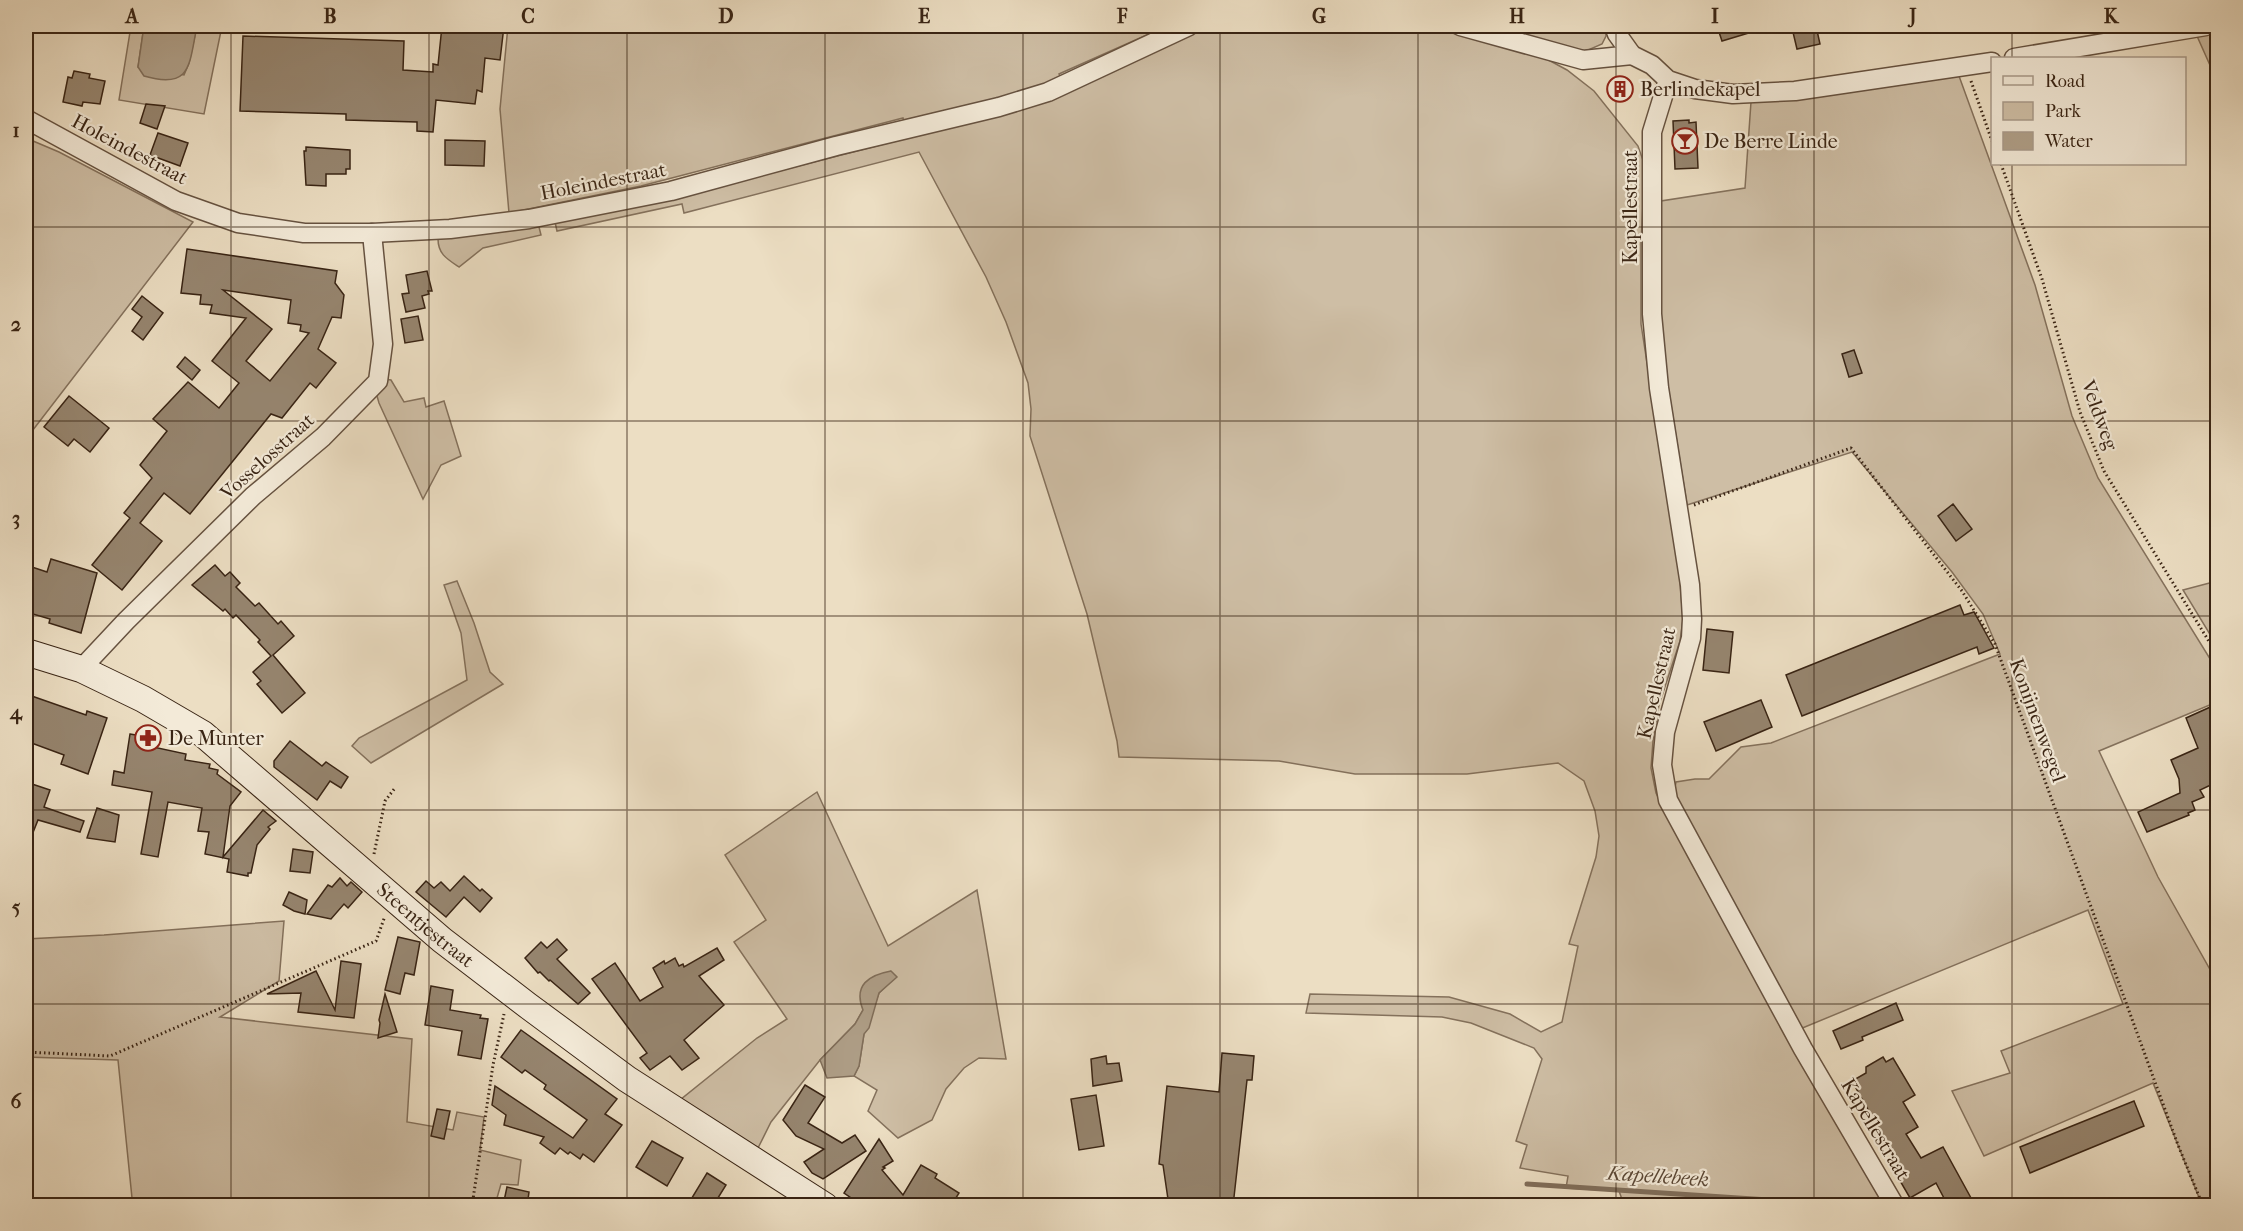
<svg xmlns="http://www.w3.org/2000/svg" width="2243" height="1231" font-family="'IM FELL French Canon',serif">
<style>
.green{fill:#cebea5;stroke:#84715c;stroke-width:1.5}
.water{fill:#af9f88;stroke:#806e5a;stroke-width:1.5}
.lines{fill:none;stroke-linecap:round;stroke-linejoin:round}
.stream{stroke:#806e5a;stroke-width:5}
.building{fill:#96856f;stroke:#392414;stroke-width:1.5;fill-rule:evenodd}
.street-casing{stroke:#665240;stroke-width:21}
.secondary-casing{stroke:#392414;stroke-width:28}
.path{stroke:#392414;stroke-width:3;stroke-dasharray:1.5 3;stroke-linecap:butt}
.street{stroke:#f3ead8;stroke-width:18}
.secondary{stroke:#f3ead8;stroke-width:26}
.grid{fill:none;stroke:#392414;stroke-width:1.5;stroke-opacity:0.55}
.labels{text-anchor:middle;stroke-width:4.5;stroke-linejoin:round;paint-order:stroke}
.poi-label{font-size:20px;fill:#392414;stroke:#f3ead8;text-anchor:start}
.street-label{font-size:20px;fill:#392414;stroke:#f3ead8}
.water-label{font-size:21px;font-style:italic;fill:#5c4937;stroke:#f3ead8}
.neatline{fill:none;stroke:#392414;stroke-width:2}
.grid-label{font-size:20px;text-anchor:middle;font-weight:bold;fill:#392414}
</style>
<rect width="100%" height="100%" fill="#ecdec3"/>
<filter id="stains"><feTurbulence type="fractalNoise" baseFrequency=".00333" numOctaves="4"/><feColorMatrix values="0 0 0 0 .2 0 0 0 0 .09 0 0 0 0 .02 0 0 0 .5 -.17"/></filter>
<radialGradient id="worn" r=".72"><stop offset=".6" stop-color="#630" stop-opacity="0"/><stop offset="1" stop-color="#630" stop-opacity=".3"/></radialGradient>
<g class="green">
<path d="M 131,26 L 144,26 L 138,67 L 184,75 L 189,63 L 197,26 L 222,26 L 204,114 L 119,100 Z"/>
<path d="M 508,26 L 1167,26 L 1059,74 L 1067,92 L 1161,46 L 1211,26 L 1427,26 L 1498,42 L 1543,57 L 1567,70 L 1594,91 L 1638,146 L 1645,166 L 1641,242 L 1641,324 L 1679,570 L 1683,619 L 1680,641 L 1659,705 L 1653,741 L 1651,768 L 1656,793 L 1692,864 L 1773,1011 L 1885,1205 L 1640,1205 L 1636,1202 L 1623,1202 L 1619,1191 L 1566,1188 L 1568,1176 L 1520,1168 L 1527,1145 L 1516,1141 L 1542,1059 L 1534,1048 L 1471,1023 L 1442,1017 L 1306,1013 L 1310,994 L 1449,997 L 1510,1014 L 1541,1032 L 1562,1022 L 1578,946 L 1569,944 L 1596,857 L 1599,836 L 1595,811 L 1584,781 L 1558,763 L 1467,774 L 1355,774 L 1279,761 L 1119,757 L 1117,741 L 1087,614 L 1030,436 L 1031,409 L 1028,383 L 1006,322 L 986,277 L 919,152 L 684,213 L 682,204 L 557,231 L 555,222 L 681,196 L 908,138 L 903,118 L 641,186 L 509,213 L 500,109 Z"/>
<path d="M 1483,26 L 1605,26 L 1606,36 L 1602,44 L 1586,51 L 1578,50 Z"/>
<path d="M 2217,32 L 2217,81 L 2197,36 Z"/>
<path d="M 1959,76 L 2035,285 L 2072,416 L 2098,478 L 2217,670 L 2217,702 L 2099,751 L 2158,877 L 2217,982 L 2217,1205 L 2202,1205 L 2153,1083 L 1984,1156 L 1952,1091 L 2010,1073 L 2001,1051 L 2123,1004 L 2088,910 L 1800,1029 L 1680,808 L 1674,792 L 1676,782 L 1695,779 L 1709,779 L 1741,747 L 1771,743 L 2000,654 L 1983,614 L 1952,572 L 1852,452 L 1687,505 L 1668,386 L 1661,313 L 1661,201 L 1745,188 L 1751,102 Z"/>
<path d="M 26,138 L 59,152 L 193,222 L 26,439 Z"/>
<path d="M 538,223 L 541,235 L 483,248 L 459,267 C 447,259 438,254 438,239 Z"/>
<path d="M 384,379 L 391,380 L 404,402 L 424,398 L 426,407 L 444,401 L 461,456 L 441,465 L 423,499 L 379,403 L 377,396 Z"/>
<path d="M 457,581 L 474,623 L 490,672 L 503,684 L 371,763 L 352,746 L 359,738 L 467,680 L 461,633 L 444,585 Z"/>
<path d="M 2217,581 L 2218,581 L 2217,646 L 2183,590 Z"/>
<path d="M 817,792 L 888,946 L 977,890 L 1006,1059 L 979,1058 L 964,1068 L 946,1089 L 932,1120 L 898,1138 L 868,1111 L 877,1090 L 854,1076 L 859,1066 L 864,1034 L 879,993 L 886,986 L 891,971 L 863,1010 L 855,1024 L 820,1060 L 771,1122 L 757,1150 L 680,1100 L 757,1038 L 787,1019 L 734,942 L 766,920 L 725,855 Z"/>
<path d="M 284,921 L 279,981 L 220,1017 L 412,1039 L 407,1122 L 453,1130 L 457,1112 L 484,1117 L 480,1150 L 521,1160 L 518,1185 L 501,1184 L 495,1205 L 130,1205 L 132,1198 L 118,1060 L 26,1057 L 26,939 L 104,935 Z"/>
</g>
<g class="water">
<path d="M 144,26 L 197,26 C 189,64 192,90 144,76 L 138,67 Z"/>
<path d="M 891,971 L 897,977 L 879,993 L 869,1028 L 864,1034 L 859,1066 L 854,1076 L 827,1078 L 820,1060 L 855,1024 L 863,1010 C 853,985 869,975 891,971 Z"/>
</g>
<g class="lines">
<path class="stream" d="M 1527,1184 L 1859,1206"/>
</g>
<g class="building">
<path d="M 442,26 L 504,26 L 500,60 L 485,58 L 482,92 L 477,90 L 475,104 L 436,100 L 433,132 L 417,131 L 417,122 L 346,120 L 346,114 L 240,111 L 243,36 L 404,41 L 403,70 L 433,72 L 433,64 L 438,65 Z"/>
<path d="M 1717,26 L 1761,26 L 1762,29 L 1722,41 Z"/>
<path d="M 1800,26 L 1816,26 L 1820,44 L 1797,49 L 1792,28 Z"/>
<path d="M 74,71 L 90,74 L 89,78 L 105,81 L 100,104 L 83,102 L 82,106 L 63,102 L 68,77 L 72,78 Z"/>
<path d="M 146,104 L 165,106 L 157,129 L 140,123 Z"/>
<path d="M 1689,120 L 1689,123 L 1696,122 L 1698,168 L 1675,169 L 1673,121 Z"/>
<path d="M 158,133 L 188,143 L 180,166 L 150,155 Z"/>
<path d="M 445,140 L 485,141 L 484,166 L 445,165 Z"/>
<path d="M 306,147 L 350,150 L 350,169 L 346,169 L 346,174 L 326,174 L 326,186 L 306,185 L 304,151 L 306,151 Z"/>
<path d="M 187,249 L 337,271 L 335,283 L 344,295 L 341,318 L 332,317 L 318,349 L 336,363 L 316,388 L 310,383 L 282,418 L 271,414 L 190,514 L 164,493 L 140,523 L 162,541 L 122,590 L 92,565 L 130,518 L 124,513 L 152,478 L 140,465 L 167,431 L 153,419 L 188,382 L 219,408 L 239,383 L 212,361 L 246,318 L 210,313 L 212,305 L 200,304 L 201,295 L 181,293 ZM 223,290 L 291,300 L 288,323 L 301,325 L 300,331 L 309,333 L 270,381 L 246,361 L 272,329 Z"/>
<path d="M 427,271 L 432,291 L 428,291 L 429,294 L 422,296 L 425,308 L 406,312 L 402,294 L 409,293 L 406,275 Z"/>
<path d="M 142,296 L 163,313 L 143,340 L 132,331 L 142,317 L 132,309 Z"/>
<path d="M 418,316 L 423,340 L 405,343 L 401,319 Z"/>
<path d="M 1854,350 L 1862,373 L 1849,377 L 1842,354 Z"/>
<path d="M 185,357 L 200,370 L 192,380 L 177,367 Z"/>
<path d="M 69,396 L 109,428 L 90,452 L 74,439 L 68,446 L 44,427 Z"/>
<path d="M 1953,504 L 1972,529 L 1956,541 L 1938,516 Z"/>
<path d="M 51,559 L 97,573 L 81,633 L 49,623 L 50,619 L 26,612 L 26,565 L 47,572 Z"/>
<path d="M 215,565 L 225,576 L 230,572 L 240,583 L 236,587 L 255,606 L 259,603 L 278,624 L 281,621 L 294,636 L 273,655 L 305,693 L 282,713 L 257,684 L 261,681 L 253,672 L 271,656 L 258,642 L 260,640 L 236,615 L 233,618 L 225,609 L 223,611 L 192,585 Z"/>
<path d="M 1960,605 L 1964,615 L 1974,612 L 1994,648 L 1979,654 L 1977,647 L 1802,716 L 1786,675 Z"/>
<path d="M 1707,629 L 1733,632 L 1729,673 L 1703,670 Z"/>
<path d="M 26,694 L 86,715 L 87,711 L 107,718 L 88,774 L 61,764 L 64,755 L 26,741 Z"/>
<path d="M 1761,700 L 1772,727 L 1716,751 L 1704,722 Z"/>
<path d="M 2217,704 L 2217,782 L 2200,790 L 2204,797 L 2192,802 L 2195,810 L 2188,813 L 2189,815 L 2147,832 L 2138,812 L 2180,793 L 2179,779 L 2171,760 L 2198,748 L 2186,718 Z"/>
<path d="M 130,734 L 154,738 L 153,747 L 186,754 L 185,760 L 210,764 L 209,768 L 218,770 L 217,774 L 241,792 L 230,806 L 223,857 L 263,810 L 276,821 L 268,827 L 270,829 L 257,845 L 251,873 L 248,873 L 248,876 L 227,872 L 229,859 L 205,854 L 209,832 L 198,831 L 202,808 L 168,802 L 158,857 L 141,854 L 152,792 L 112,785 L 114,771 L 124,773 Z"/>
<path d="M 290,741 L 322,766 L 326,762 L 348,777 L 341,788 L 330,781 L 317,800 L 274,767 L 274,761 Z"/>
<path d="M 26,782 L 50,790 L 44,807 L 84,821 L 80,832 L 38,820 L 26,850 Z"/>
<path d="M 97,808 L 119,815 L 115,842 L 87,838 Z"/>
<path d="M 293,849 L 313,852 L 310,873 L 290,871 Z"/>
<path d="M 464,876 L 480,891 L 482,889 L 492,898 L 480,912 L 464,897 L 446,917 L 416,892 L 426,881 L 434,888 L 441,882 L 450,891 Z"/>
<path d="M 340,878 L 347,886 L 351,882 L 362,892 L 348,908 L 344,904 L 331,919 L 307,914 L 328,885 L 332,887 Z"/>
<path d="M 289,892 L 307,900 L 305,914 L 294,911 L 283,905 Z"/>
<path d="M 398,937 L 420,942 L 414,975 L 405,973 L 400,994 L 385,990 Z"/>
<path d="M 557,939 L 567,950 L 557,959 L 590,993 L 578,1004 L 550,980 L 549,981 L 540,972 L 538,973 L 525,958 L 541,942 L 547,948 Z"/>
<path d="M 717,948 L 724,960 L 699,976 L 724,1005 L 684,1040 L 699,1058 L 682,1070 L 670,1056 L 650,1070 L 640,1058 L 647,1053 L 592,979 L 615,963 L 640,1001 L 663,987 L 653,968 L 664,961 L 665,964 L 675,958 L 679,966 L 683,964 L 684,967 Z"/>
<path d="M 341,961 L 361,964 L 354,1018 L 298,1012 L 301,993 L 267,994 L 316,971 L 335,1010 Z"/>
<path d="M 431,986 L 453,990 L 450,1010 L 481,1015 L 480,1018 L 488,1019 L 481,1059 L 458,1055 L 462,1031 L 425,1025 Z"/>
<path d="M 385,994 L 397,1032 L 378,1038 L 380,1023 L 379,1020 Z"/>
<path d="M 1896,1003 L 1903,1020 L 1862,1037 L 1863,1040 L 1841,1049 L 1833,1031 Z"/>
<path d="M 521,1030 L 617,1099 L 605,1114 L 622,1125 L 594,1162 L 583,1154 L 580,1159 L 570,1152 L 568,1154 L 560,1148 L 555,1154 L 540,1143 L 544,1137 L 504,1125 L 506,1115 L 492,1105 L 495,1086 L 573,1138 L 587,1120 L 544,1089 L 546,1085 L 525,1070 L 522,1073 L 501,1057 Z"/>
<path d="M 1222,1053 L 1254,1056 L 1252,1080 L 1247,1080 L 1233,1206 L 1203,1206 L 1203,1203 L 1168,1199 L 1163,1165 L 1159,1164 L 1167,1086 L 1219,1092 Z"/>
<path d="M 1106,1056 L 1107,1064 L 1119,1063 L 1122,1081 L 1093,1086 L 1091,1059 Z"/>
<path d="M 1883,1057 L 1886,1062 L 1893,1058 L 1915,1095 L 1903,1102 L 1918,1127 L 1906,1134 L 1921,1158 L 1943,1147 L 1971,1198 L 1958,1206 L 1953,1206 L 1949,1198 L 1945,1200 L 1936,1183 L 1910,1198 L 1892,1167 L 1898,1163 L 1852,1081 L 1866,1073 L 1866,1067 Z"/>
<path d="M 805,1085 L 825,1097 L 808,1123 L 842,1143 L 855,1135 L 866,1151 L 823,1179 L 812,1173 L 804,1162 L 824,1149 L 796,1136 L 783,1120 Z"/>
<path d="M 1096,1095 L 1104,1146 L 1079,1150 L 1071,1099 Z"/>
<path d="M 2134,1101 L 2144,1126 L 2030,1173 L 2020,1147 Z"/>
<path d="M 437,1109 L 450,1111 L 444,1139 L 431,1136 Z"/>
<path d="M 879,1139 L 893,1161 L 883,1167 L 885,1168 L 882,1170 L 903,1195 L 921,1165 L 937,1174 L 935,1178 L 959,1193 L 951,1206 L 882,1203 L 881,1206 L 863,1206 L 844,1193 Z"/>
<path d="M 652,1141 L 683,1158 L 667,1186 L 636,1167 Z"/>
<path d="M 707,1173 L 726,1185 L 713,1206 L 687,1206 Z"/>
<path d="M 507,1187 L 529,1192 L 527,1206 L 504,1201 Z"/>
</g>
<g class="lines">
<g class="street-casing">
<g id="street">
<path d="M 1460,26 L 1583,60 L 1632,55"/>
<path d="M 1614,26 L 1617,34 L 1632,55 L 1652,65 L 1668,80 L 1695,89 L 1733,94 L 1795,91 L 1992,62"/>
<path d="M 2014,58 L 2206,26"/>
<path d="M 1668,80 L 1652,132 L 1652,314 L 1659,388 L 1690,585 L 1692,619 L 1691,638 L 1665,732 L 1662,765 L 1668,800 L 1803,1049 L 1895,1206"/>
<path d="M 26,119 L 176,201 L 238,223 L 304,233 L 372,233 L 450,229 L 529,219 L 671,191 L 836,146 L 999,107 L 1048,92 L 1189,26"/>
<path d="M 81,669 L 126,621 L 253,496 L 323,437 L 378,381 L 383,344 L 372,233"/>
</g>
</g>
<g class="secondary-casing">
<g id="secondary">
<path id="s1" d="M 26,652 L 81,669 L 143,699 L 203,734 L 442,940 L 527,1005 L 627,1079 L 825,1206"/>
</g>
</g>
<g class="path">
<path d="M 1971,81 L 1992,141"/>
<path d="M 2001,164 L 2042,279 L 2080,412 L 2104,471 L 2218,656"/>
<path d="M 1694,505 L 1851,448 L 1962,591 L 1995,644 L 2178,1145 L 2203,1206"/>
<path d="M 374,854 L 385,801 L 395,788"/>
<path d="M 26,1052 L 110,1056 L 376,941 L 385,916"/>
<path d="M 472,1206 L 493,1065 L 504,1014"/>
</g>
<use href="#street" class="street"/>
<use href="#secondary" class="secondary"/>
</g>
<path class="grid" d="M 231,26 L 231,1206M 429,26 L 429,1206M 627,26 L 627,1206M 825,26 L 825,1206M 1023,26 L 1023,1206M 1220,26 L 1220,1206M 1418,26 L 1418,1206M 1616,26 L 1616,1206M 1814,26 L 1814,1206M 2012,26 L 2012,58M 2012,164 L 2012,1206M 26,227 L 2218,227M 26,421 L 2218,421M 26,616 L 2218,616M 26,810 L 2218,810M 26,1004 L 2218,1004"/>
<defs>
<g id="building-ring" transform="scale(1.35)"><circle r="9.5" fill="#f3ead8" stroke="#8f2418" stroke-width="1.5"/><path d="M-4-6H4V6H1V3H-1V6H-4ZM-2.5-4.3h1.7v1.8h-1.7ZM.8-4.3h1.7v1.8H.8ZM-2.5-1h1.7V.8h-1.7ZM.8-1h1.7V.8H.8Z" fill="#8f2418"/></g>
<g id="bar-ring" transform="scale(1.35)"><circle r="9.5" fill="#f3ead8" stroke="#8f2418" stroke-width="1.5"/><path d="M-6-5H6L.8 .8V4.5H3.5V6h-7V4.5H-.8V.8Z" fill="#8f2418"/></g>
<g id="pharmacy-ring" transform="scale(1.35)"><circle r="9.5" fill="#f3ead8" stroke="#8f2418" stroke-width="1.5"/><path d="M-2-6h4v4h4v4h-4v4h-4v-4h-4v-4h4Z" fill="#8f2418"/></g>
</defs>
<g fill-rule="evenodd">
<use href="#building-ring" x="1620" y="89"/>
<use href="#bar-ring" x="1685" y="141"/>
<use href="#pharmacy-ring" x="148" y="738"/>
</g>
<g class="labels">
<g class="poi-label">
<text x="1640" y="96">Berlindekapel</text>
<text x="1704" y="148">De Berre Linde</text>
<text x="168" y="745">De Munter</text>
</g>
<g class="street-label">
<text transform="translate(130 149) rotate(28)" y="7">Holeindestraat</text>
<text transform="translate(603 181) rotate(-11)" y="7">Holeindestraat</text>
<text transform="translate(1630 207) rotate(-90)" y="7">Kapellestraat</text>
<text transform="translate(2100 415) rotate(70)" y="7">Veldweg</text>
<text transform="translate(267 456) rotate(-42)" y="7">Vosselosstraat</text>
<text transform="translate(1656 683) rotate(-77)" y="7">Kapellestraat</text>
<text transform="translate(2038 720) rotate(70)" y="7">Konijnenwegel</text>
<text dy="7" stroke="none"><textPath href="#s1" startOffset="489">Steentjestraat</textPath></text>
<text transform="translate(1876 1129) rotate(59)" y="7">Kapellestraat</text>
</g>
<g class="water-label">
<text transform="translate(1658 1176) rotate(4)" y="7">Kapellebeek</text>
</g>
</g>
<rect width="2243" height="1231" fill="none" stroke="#ecdec3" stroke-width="66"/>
<rect x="1991" y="57" width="195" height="108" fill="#f3ead8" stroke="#a99b8a" stroke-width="1.5"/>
<rect x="2003" y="76" width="30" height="9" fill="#f3ead8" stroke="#a99b8a" stroke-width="1.5"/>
<text x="2045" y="87" font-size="18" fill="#392414">Road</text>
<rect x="2003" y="102" width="30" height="18" fill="#cebea5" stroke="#a99b8a" stroke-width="1.5"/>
<text x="2045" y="117" font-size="18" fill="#392414">Park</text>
<rect x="2003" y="132" width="30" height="18" fill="#af9f88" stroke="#a99b8a" stroke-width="1.5"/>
<text x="2045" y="147" font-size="18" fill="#392414">Water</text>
<rect x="33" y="33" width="2177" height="1165" class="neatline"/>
<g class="grid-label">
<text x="132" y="23">A</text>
<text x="330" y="23">B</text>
<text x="528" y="23">C</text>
<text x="726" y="23">D</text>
<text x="924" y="23">E</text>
<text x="1122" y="23">F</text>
<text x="1319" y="23">G</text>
<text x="1517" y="23">H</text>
<text x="1715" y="23">I</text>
<text x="1913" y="23">J</text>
<text x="2111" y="23">K</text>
<text x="16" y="137">1</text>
<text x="16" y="331">2</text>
<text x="16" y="525">3</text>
<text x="16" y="719">4</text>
<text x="16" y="914">5</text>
<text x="16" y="1108">6</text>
</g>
<rect width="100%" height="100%" filter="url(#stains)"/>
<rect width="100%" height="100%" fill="url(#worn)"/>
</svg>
